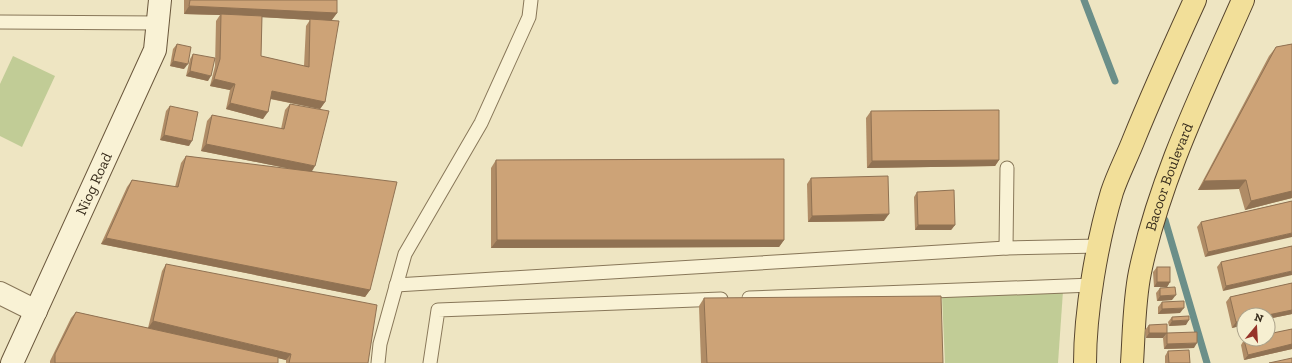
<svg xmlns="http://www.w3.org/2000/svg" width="1292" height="363" font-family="'Zilla Slab',serif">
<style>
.green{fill:#c1cc96}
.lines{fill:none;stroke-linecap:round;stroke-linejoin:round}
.stream{stroke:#6b8f89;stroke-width:7}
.lane-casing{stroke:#887759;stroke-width:15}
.street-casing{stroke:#887759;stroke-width:24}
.secondary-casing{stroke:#6a573c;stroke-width:24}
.primary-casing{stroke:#56442d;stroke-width:24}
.lane{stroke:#f9f2d5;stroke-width:13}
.street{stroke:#f9f2d5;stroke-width:22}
.secondary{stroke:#f9f2d5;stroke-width:22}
.primary{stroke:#f2df99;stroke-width:22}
.wall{fill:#b08c66;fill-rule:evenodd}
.shaded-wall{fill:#907253}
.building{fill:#cda377;stroke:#907253}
.labels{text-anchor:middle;stroke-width:4;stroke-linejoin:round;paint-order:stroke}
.street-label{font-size:15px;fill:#382d1d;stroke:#f6efd1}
</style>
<rect width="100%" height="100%" fill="#eee5c2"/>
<g class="green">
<path d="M 13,56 L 55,76 L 22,147 L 0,136 L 0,84 Z"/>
<path d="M 1063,291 L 1058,363 L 945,363 L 942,296 Z"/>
</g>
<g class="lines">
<g class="stream">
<path d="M 1084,0 L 1115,81"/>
<path d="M 1165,220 L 1207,363"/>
</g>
<g class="lane-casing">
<g id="lane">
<path d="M 0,22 L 159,23"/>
<path d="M 1006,248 L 1007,168"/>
<path d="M 396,285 L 1006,248 L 1099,246"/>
<path d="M 749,298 L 1092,285"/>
<path d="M 378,363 L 380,344 L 405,254 L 481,123 L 529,17 L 531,0"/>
<path d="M 430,363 L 438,310 L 721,299"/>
</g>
</g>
<g class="street-casing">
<path id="street" d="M 0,293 L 36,311"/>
</g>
<g class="secondary-casing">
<g id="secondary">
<path id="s1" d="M 12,363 L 155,50 L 160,0"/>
</g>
</g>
<g class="primary-casing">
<g id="primary">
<path d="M 1085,363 C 1085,312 1097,242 1112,192 C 1118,174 1127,157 1134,139 C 1153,92 1174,46 1195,0"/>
<path id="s2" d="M 1132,363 C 1134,333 1134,301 1140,272 C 1160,177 1204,89 1243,0"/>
</g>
</g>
<use href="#lane" class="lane"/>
<use href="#street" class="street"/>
<use href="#secondary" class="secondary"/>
<use href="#primary" class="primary"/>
</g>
<g class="wall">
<path d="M 184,0 L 337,0 L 337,13 L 331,21 L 325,102 L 320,109 L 270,99 L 263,119 L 226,109 L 230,90 L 210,86 L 215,66 L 216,21 L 220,15 L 184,14 ZM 262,17 L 310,20 L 306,26 L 304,66 L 261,56 Z"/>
<path d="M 177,44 L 184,69 L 170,66 L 173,49 Z"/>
<path d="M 1292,44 L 1292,198 L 1245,210 L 1239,189 L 1198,190 L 1269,56 L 1276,47 Z"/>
<path d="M 193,54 L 208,81 L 186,76 L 190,59 Z"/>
<path d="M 290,104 L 311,172 L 370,290 L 365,297 L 101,244 L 127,187 L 132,180 L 175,187 L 181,163 L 186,156 L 296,170 L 201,151 L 207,121 L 212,115 L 281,129 L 285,110 Z"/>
<path d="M 170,106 L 189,146 L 160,140 L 166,111 Z"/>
<path d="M 871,111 L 999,160 L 995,166 L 867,168 L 866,118 Z"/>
<path d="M 496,160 L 784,240 L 779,247 L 491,248 L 491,168 Z"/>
<path d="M 811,178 L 884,221 L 808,222 L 807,184 Z"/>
<path d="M 917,192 L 955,225 L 951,230 L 915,230 L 914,197 Z"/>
<path d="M 1292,201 L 1205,257 L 1197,227 L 1201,222 Z"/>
<path d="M 1292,246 L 1223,291 L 1217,267 L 1221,262 Z"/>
<path d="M 166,264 L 368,363 L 286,363 L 286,360 L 278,358 L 278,363 L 50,363 L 50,361 L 71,318 L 76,312 L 148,328 L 162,271 Z"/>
<path d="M 1157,267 L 1170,282 L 1167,287 L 1154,287 L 1153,272 Z"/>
<path d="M 1292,283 L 1292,314 L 1268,319 L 1244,315 L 1244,325 L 1232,328 L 1226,302 L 1230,297 Z"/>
<path d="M 1160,288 L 1172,300 L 1157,301 L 1156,293 Z"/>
<path d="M 704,298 L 943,363 L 701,363 L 699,306 Z"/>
<path d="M 1162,302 L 1180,313 L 1158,314 L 1158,307 Z"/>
<path d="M 1172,317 L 1186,325 L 1169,326 L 1168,322 Z"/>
<path d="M 1149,325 L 1167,333 L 1163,338 L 1146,338 L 1145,330 Z"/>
<path d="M 1292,329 L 1292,349 L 1244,360 L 1241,345 L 1244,340 Z"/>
<path d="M 1167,333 L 1194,348 L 1164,349 L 1163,338 Z"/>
<path d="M 1168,351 L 1190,363 L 1165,363 L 1165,356 Z"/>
</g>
<g class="shaded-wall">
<path d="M 189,6 L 337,13 L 331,21 L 221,15 L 221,14 L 220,15 L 184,14 Z"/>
<path d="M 173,61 L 188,64 L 184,69 L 170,66 Z"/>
<path d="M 190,71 L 211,76 L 208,81 L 186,76 Z"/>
<path d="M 214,79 L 235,84 L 230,90 L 210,86 Z"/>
<path d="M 272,91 L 325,102 L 320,109 L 267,98 Z"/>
<path d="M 230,103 L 268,112 L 263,119 L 226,109 Z"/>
<path d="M 164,135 L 192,141 L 189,146 L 160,140 Z"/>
<path d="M 206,144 L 315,166 L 311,173 L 201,151 Z"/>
<path d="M 999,160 L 995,166 L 867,168 L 872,161 Z"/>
<path d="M 1246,180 L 1239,189 L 1198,190 L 1204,181 Z"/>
<path d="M 1292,191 L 1292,198 L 1245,210 L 1251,201 Z"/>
<path d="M 889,214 L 884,221 L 808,222 L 812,216 Z"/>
<path d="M 918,225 L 955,225 L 951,230 L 915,230 Z"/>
<path d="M 1292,233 L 1292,237 L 1205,257 L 1208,252 Z"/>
<path d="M 106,238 L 370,290 L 365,297 L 101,244 Z"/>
<path d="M 497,240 L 784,240 L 779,247 L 491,248 Z"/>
<path d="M 1292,271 L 1292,275 L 1223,291 L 1226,286 Z"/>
<path d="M 1157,282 L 1170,282 L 1167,287 L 1154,287 Z"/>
<path d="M 1176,295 L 1172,300 L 1157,301 L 1160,296 Z"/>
<path d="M 1184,308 L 1180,313 L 1158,314 L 1162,309 Z"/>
<path d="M 1292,310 L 1292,314 L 1268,319 L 1268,315 Z"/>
<path d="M 1189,320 L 1186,325 L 1169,326 L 1172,321 Z"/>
<path d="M 153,321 L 291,354 L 286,360 L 148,328 Z"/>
<path d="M 1244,321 L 1244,325 L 1232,328 L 1236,322 Z"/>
<path d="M 1149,333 L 1167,333 L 1163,338 L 1146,338 Z"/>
<path d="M 1197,343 L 1194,348 L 1164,349 L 1167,344 Z"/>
<path d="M 1292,344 L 1292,349 L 1244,360 L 1248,355 Z"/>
</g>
<g class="building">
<path d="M 190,0 L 337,0 L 337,13 L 189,6 Z"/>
<path d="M 221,14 L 262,16 L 261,56 L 309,67 L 310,19 L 339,21 L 325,102 L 272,91 L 268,112 L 230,103 L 235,84 L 214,79 L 220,59 Z"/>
<path d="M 177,44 L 191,47 L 188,64 L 173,61 Z"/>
<path d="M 1292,44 L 1292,191 L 1251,201 L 1246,180 L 1204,181 L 1276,47 Z"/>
<path d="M 193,54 L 215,58 L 211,76 L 190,71 Z"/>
<path d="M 290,104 L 329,111 L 315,166 L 206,144 L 212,115 L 284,129 Z"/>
<path d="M 170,106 L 198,112 L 192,141 L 164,135 Z"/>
<path d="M 999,110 L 999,160 L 872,161 L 871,111 Z"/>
<path d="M 186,156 L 397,182 L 370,290 L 106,238 L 132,180 L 178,187 Z"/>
<path d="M 784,159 L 784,240 L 497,240 L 496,160 Z"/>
<path d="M 888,176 L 889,214 L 812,216 L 811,178 Z"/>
<path d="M 954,190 L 955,225 L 918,225 L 917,192 Z"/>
<path d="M 1292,201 L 1292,233 L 1208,252 L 1201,222 Z"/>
<path d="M 1292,246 L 1292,271 L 1226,286 L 1221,262 Z"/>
<path d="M 166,264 L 377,305 L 368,363 L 289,363 L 291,354 L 153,321 Z"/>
<rect x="1157" y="267" width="13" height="15"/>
<path d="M 1292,283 L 1292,310 L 1268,315 L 1244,315 L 1244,321 L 1236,322 L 1230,297 Z"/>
<path d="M 1175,287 L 1176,295 L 1160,296 L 1160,288 Z"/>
<path d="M 941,296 L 943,363 L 707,363 L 704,298 Z"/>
<path d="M 1184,301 L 1184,308 L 1162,309 L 1162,302 Z"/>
<path d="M 76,312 L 278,357 L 278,363 L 55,363 L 55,354 Z"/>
<path d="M 1189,316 L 1189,320 L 1172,321 L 1172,317 Z"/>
<path d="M 1167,324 L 1167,333 L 1149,333 L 1149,325 Z"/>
<path d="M 1292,329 L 1292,344 L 1248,355 L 1244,340 L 1248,339 L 1268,339 L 1268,334 Z"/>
<path d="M 1197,332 L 1197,343 L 1167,344 L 1167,333 Z"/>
<path d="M 1189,350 L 1190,363 L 1169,363 L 1168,351 Z"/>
<path d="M 1292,358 L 1292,363 L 1269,363 Z"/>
</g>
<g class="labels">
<g class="street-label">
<text dy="5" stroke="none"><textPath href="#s2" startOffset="191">Bacoor Boulevard</textPath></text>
<text dy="5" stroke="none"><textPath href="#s1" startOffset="197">Niog Road</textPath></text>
</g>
</g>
<g transform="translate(1256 327) rotate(18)"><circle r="19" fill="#f6efd1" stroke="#aaa189"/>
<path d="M0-3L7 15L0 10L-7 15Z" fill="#973329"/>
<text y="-6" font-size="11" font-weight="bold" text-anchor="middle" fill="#382d1d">N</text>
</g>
</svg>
